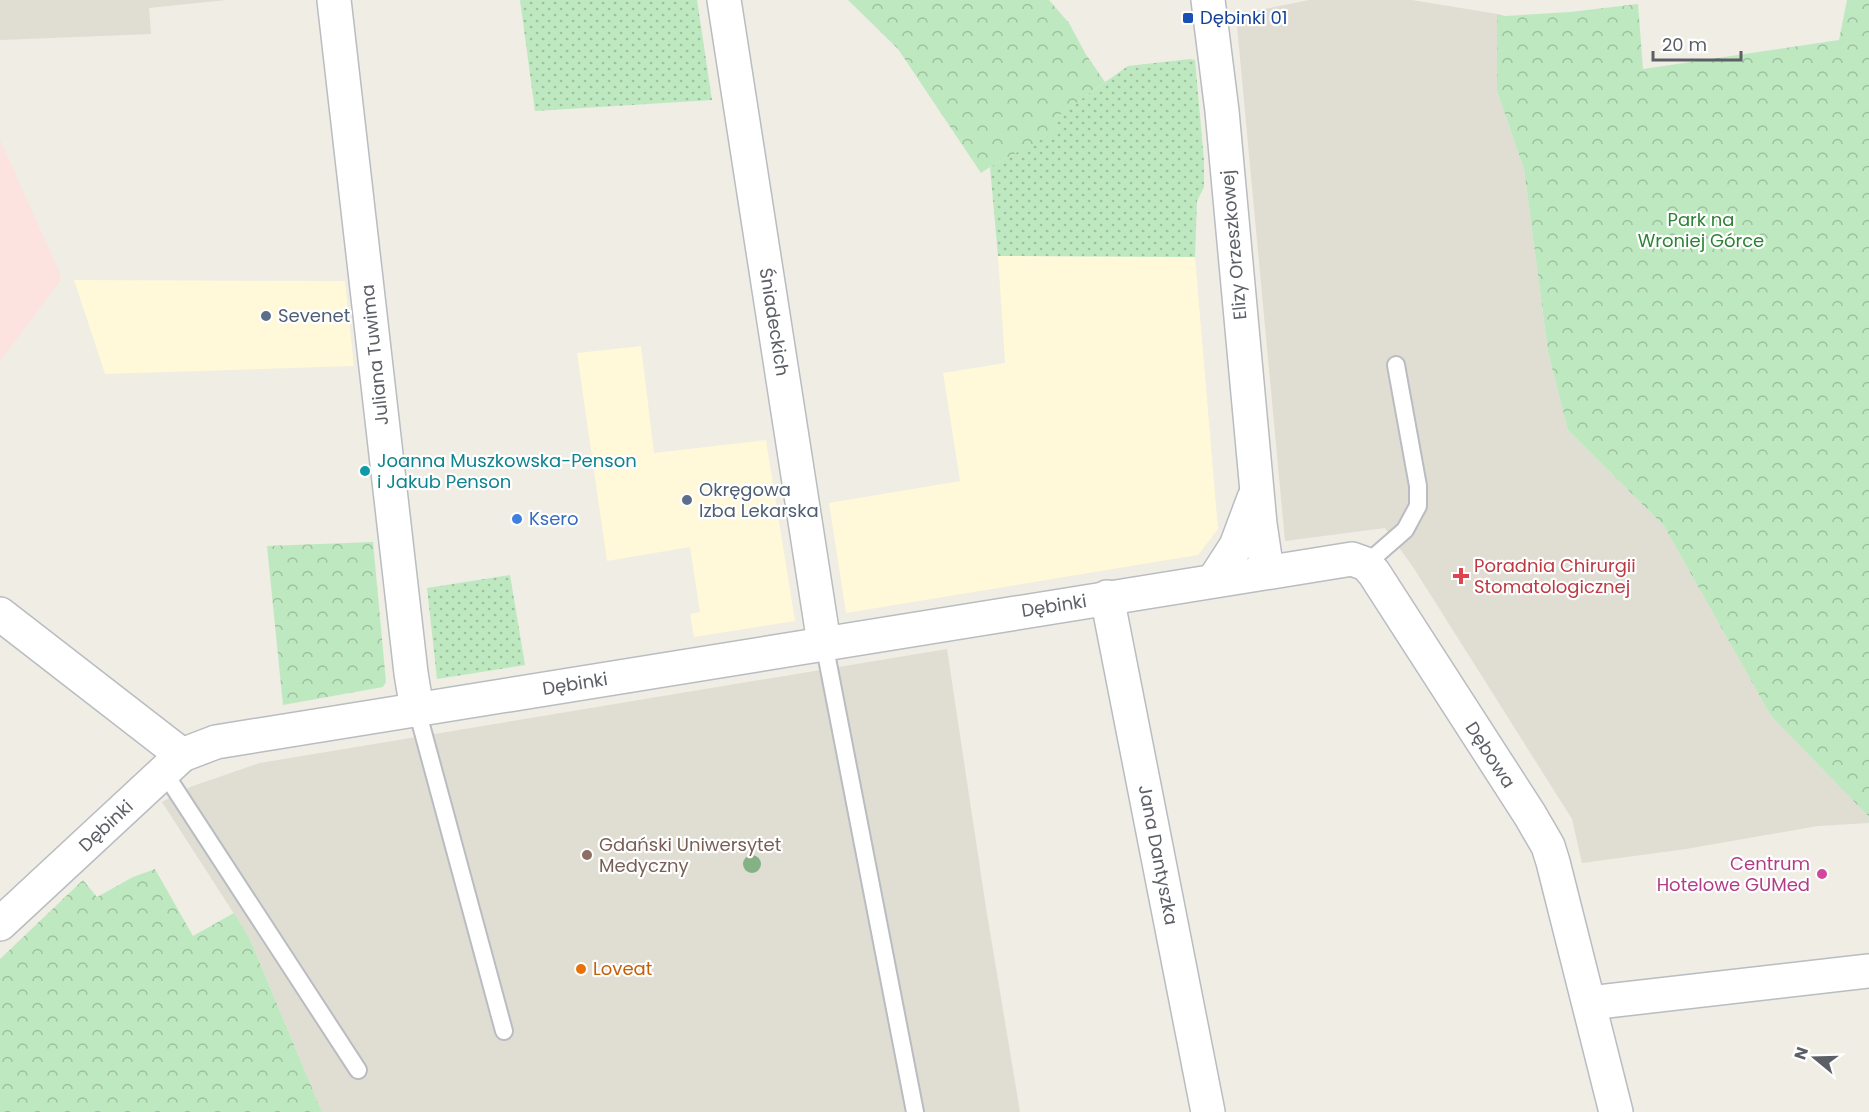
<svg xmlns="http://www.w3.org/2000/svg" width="1869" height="1112" font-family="Poppins,sans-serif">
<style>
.commercial{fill:#fff8d9}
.education{fill:#e0ddd3}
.medical{fill:#fde3df}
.grass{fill:url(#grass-dots)}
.forest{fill:url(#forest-crowns)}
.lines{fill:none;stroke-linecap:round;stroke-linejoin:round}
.service-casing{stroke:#b9bcc1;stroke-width:20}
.minor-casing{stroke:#b9bcc1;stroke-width:36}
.service{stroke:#fff;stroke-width:16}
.minor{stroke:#fff;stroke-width:33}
.tree{fill:#85b284}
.transit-dot{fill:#1a4fb4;stroke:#fff;stroke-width:2}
.service-dot{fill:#5c6f8a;stroke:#fff;stroke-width:2}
.culture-dot{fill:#0f9aa8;stroke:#fff;stroke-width:2}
.shop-dot{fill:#3f7fe0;stroke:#fff;stroke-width:2}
.health-dot{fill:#e0444e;stroke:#fff;stroke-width:2}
.education-dot{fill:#8d6e63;stroke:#fff;stroke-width:2}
.hotel-dot{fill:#d1479c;stroke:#fff;stroke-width:2}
.food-dot{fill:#e8710a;stroke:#fff;stroke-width:2}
.labels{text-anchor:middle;stroke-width:4.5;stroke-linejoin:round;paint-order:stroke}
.transit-label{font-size:18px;fill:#164399;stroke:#fff;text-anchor:start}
.park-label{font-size:18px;fill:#2e8235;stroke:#fff}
.street-label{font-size:18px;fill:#5c6066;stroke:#fff}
.service-label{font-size:18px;fill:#4e5e75;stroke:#fff;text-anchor:start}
.culture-label{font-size:18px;fill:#0d838f;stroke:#fff;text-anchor:start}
.shop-label{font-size:18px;fill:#366cbe;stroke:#fff;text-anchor:start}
.health-label{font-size:18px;fill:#be3a42;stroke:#fff;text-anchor:start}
.education-label{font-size:18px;fill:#785e54;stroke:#fff;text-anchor:start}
.hotel-label{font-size:18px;fill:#b23c85;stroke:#fff;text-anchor:end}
.food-label{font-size:18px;fill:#c56008;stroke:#fff;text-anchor:start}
</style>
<defs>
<pattern id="grass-dots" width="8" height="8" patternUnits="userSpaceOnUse" patternTransform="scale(1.5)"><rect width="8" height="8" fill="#bee9c0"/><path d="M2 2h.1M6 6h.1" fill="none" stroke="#9ec0a0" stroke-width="1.8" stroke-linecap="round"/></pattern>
<pattern id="forest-crowns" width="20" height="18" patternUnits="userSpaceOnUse" patternTransform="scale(1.5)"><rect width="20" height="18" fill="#bee9c0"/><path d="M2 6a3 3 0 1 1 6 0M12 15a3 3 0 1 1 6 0" fill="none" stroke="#9ec0a0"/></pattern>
</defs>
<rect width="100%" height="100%" fill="#efede4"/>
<g class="commercial">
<path d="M 998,256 L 1195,257 L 1218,529 L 1198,555 L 846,613 L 829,503 L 960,481 L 943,373 L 1005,363 Z"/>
<path d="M 74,280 L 345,281 L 354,366 L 105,374 Z"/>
<path d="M 641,346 L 654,453 L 766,440 L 795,621 L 694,637 L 690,614 L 700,612 L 690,547 L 607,561 L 577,353 Z"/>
</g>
<g class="education">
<path d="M 0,0 L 226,0 L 149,8 L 151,34 L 0,40 Z"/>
<path d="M 1309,0 L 1412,0 L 1497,14 L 1497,91 L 1524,169 L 1548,352 L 1568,430 L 1664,526 L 1771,716 L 1869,817 L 1869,823 L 1818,826 L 1686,849 L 1582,863 L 1572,819 L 1413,567 L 1385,528 L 1285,541 L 1236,15 Z"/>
<path d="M 947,649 L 986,908 L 1020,1112 L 322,1112 L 249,937 L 162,802 L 190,787 L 260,763 Z"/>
</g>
<path class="medical" d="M 0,140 L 59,271 L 61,280 L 0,361 Z"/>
<g class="grass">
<path d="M 520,0 L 697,0 L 712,100 L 535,111 Z"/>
<path d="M 1190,59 L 1195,60 L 1204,161 L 1204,187 L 1197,201 L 1195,257 L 998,256 L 990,167 L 1059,129 L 1053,119 L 1128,66 Z"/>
<path d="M 510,575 L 525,665 L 437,679 L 427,588 Z"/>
</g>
<g class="forest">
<path d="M 848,0 L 1049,0 L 1069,23 L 1085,53 L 1105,82 L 1054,119 L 1060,129 L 990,167 L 981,173 L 898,49 Z"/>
<path d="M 1847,0 L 1869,0 L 1869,817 L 1771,716 L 1664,526 L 1568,430 L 1548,352 L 1524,169 L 1497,91 L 1497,14 L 1505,16 L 1570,12 L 1638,4 L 1643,69 L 1839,40 Z"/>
<path d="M 373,542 L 386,682 L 383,687 L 283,705 L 267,546 Z"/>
<path d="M 155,869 L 193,936 L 234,913 L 249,937 L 322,1112 L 0,1112 L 0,959 L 83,880 L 97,897 L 133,877 Z"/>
</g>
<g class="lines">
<g class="service-casing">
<g id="service">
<path d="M 1366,564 L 1405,530 L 1418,506 L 1418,486 L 1396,365"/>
<path d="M 824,643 L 915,1112"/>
<path d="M 417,710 L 504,1031"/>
<path d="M 164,772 L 358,1070"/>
</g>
</g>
<g class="minor-casing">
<g id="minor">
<path d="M 334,0 L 411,673 L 417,710"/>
<path d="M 724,0 L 824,643"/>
<path d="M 1208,0 L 1222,111 L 1260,524 L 1267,571"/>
<path d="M 1214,580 L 1236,546 L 1254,498"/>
<path d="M 1107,597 L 1208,1112"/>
<path d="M 0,614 L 182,755"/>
<path d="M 0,924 L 182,755 L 216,742 L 1352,559 L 1366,564 L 1374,573 L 1530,815 L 1548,846 L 1553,862 L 1616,1112"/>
<path d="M 1590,1003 L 1869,971"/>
</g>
</g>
<use href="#service" class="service"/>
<use href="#minor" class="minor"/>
</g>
<circle class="tree" cx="752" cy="864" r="9"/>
<rect class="transit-dot" x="1182" y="12" width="12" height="12" rx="3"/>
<g class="service-dot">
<circle cx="266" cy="316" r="6"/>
<circle cx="687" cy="500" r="6"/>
</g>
<circle class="culture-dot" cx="365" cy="471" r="6"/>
<circle class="shop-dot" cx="517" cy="519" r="6"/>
<path class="health-dot" d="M1458 567h6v6h6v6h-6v6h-6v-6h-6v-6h6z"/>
<circle class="education-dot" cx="587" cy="855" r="6"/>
<circle class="hotel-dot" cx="1822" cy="874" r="6"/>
<circle class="food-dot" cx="581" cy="969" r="6"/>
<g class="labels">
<g class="transit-label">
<text x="1200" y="24">Dębinki 01</text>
</g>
<g class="park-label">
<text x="1701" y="226">Park na<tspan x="1701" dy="21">Wroniej Górce</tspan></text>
</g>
<g class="street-label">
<text transform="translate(1234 245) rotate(-95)" y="6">Elizy Orzeszkowej</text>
<text transform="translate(774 322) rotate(81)" y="6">Śniadeckich</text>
<text transform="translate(375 355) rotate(-96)" y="6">Juliana Tuwima</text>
<text transform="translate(1054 606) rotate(-9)" y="6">Dębinki</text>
<text transform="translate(575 684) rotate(-9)" y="6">Dębinki</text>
<text transform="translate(1490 755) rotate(57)" y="6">Dębowa</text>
<text transform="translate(106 826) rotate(-43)" y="6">Dębinki</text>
<text transform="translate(1158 855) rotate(79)" y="6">Jana Dantyszka</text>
</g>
<g class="service-label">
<text x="278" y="322">Sevenet</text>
<text x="699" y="496">Okręgowa<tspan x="699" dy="21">Izba Lekarska</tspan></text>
</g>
<g class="culture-label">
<text x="377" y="467">Joanna Muszkowska-Penson<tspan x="377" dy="21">i Jakub Penson</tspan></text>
</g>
<g class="shop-label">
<text x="529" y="525">Ksero</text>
</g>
<g class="health-label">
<text x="1474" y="572">Poradnia Chirurgii<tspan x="1474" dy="21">Stomatologicznej</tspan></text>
</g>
<g class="education-label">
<text x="599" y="851">Gdański Uniwersytet<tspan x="599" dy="21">Medyczny</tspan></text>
</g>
<g class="hotel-label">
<text x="1810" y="870">Centrum<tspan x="1810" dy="21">Hotelowe GUMed</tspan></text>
</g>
<g class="food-label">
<text x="593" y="975">Loveat</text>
</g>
</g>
<g transform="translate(1815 1058) rotate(289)" stroke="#ffffff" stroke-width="4.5" paint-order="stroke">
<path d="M0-4.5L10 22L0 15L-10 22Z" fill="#5c6066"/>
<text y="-9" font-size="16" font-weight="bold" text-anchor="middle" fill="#5c6066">N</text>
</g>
<path d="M1653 51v9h88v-9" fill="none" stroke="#5c6066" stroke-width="3"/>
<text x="1662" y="51" font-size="18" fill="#5c6066" stroke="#ffffff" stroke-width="4.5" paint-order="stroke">20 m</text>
</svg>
